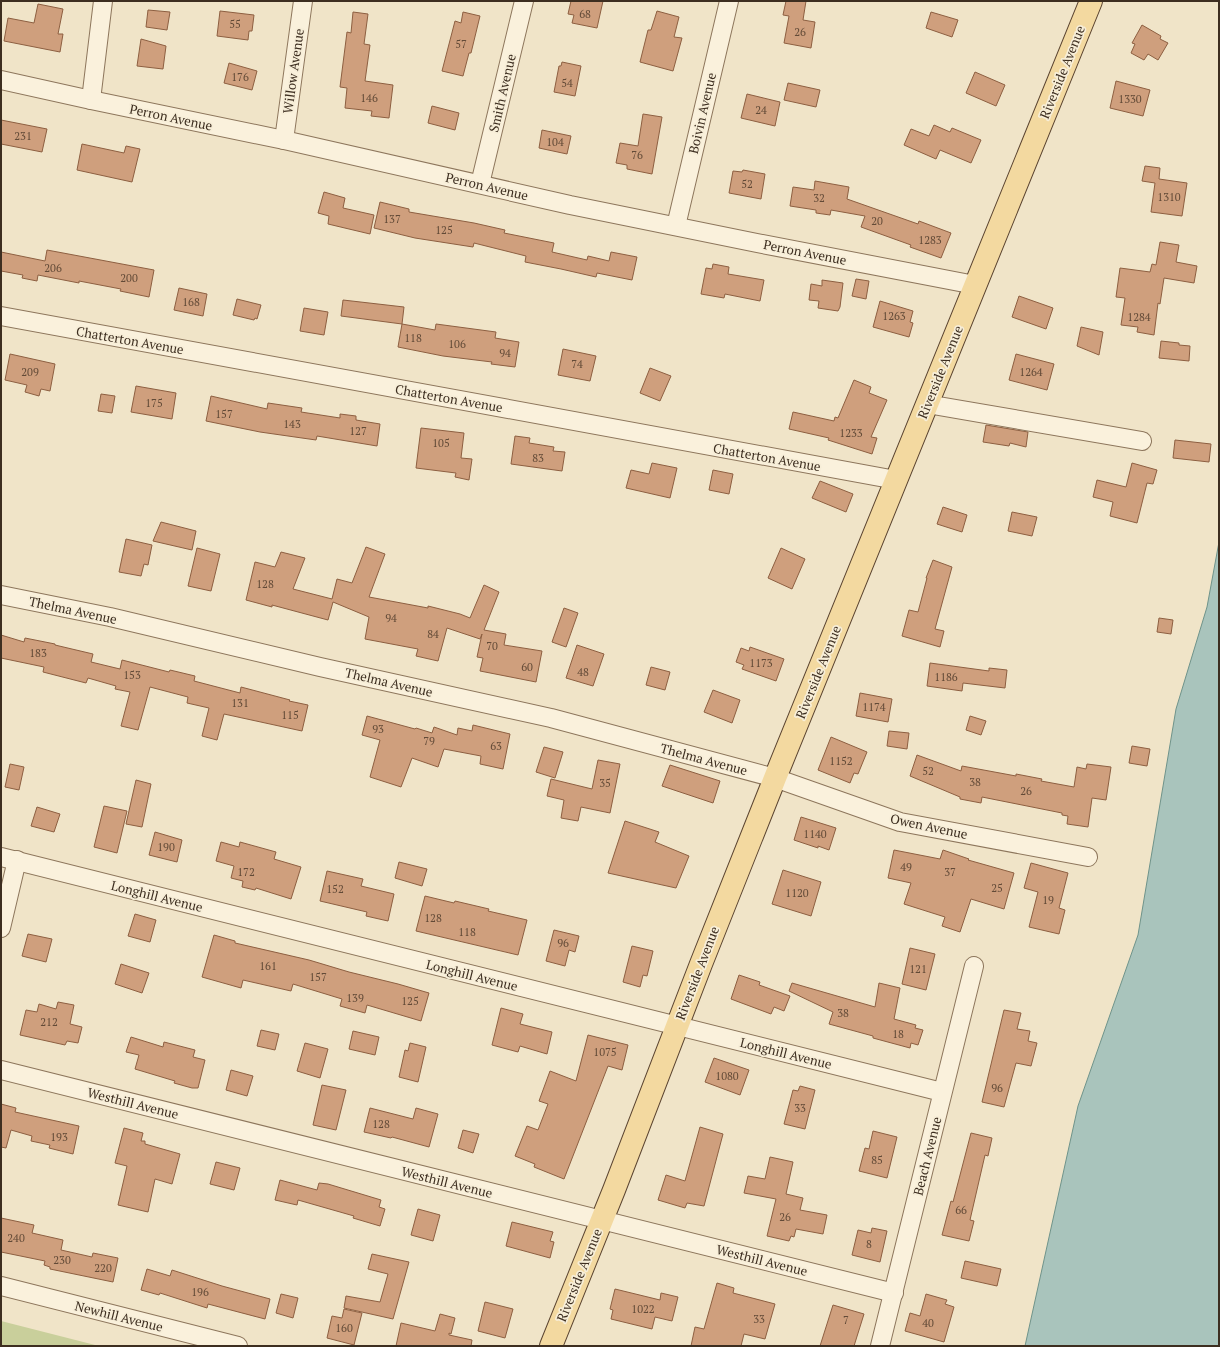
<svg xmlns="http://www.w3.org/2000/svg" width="1220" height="1347" font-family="'PT Serif',serif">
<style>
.green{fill:#c9cf9b}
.water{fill:#a9c4bc;stroke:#6f938a}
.building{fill:#cf9f7d;stroke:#8d5f41}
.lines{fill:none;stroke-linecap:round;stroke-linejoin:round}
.minor-casing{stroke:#8d765c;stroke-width:20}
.primary-casing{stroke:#5b4430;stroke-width:24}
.minor{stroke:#faf1dc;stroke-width:18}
.primary{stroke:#f3d9a0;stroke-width:22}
.labels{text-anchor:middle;stroke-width:3.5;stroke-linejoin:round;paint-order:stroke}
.number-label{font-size:11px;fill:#624a37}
.street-label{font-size:13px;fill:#3d2e20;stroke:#f7eed8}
</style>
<rect width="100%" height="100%" fill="#f0e4c8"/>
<path class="green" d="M 1,1321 L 99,1346 L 1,1346 Z"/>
<path class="water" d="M 1219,542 L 1219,1346 L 1025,1346 L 1078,1106 L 1138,935 L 1176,709 L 1207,607 Z"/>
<g class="building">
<path d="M 571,1 L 603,1 L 597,28 L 572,23 L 574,15 L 568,14 Z"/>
<path d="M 786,1 L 806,1 L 803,20 L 815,22 L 811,48 L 784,43 L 789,16 L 783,15 Z"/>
<path d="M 38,4 L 63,9 L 58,34 L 63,34 L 60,52 L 4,41 L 8,18 L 34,23 Z"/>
<path d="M 148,10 L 170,12 L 167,30 L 146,27 Z"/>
<path d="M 220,11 L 254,15 L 252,31 L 249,31 L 248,40 L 217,36 Z"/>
<path d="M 657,11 L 679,17 L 674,37 L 682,38 L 673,71 L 640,62 L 648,30 L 651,30 Z"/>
<path d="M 353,12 L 368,14 L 364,44 L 370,45 L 365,81 L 393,85 L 389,118 L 371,116 L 372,111 L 345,108 L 347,88 L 340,87 L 347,32 L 351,33 Z"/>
<path d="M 463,12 L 480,16 L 471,53 L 469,53 L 463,76 L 442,71 L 455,21 L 461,23 Z"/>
<path d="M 931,12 L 958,20 L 952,37 L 926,28 Z"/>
<path d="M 1142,25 L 1161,36 L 1160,39 L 1168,43 L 1158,60 L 1148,54 L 1144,60 L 1131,53 L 1135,44 L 1132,43 Z"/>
<path d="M 141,39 L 166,46 L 163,69 L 137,66 Z"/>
<path d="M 562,62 L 581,66 L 575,96 L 554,92 L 559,66 L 561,66 Z"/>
<path d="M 229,63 L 257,71 L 252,90 L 224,83 Z"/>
<path d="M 975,72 L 1005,85 L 996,106 L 966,93 Z"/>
<path d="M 1116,81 L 1150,90 L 1143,116 L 1110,108 Z"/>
<path d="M 788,83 L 820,90 L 816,107 L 784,100 Z"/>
<path d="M 747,94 L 780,102 L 775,126 L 741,118 Z"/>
<path d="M 432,106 L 459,113 L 455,130 L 428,123 Z"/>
<path d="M 643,114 L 662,117 L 652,174 L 627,169 L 627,165 L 616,163 L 620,143 L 638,146 Z"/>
<path d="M 1,120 L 47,129 L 42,152 L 1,144 Z"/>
<path d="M 934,125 L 950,132 L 952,128 L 981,140 L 971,163 L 940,150 L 936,159 L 904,145 L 911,129 L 929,136 Z"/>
<path d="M 542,130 L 571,136 L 567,154 L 539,148 Z"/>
<path d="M 82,144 L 124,153 L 126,146 L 140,149 L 132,182 L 77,170 Z"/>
<path d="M 1145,166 L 1160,168 L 1159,179 L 1187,183 L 1182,216 L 1151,212 L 1155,183 L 1142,181 Z"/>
<path d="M 743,170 L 765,174 L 761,199 L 729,193 L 733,171 L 742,172 Z"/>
<path d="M 815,181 L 849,187 L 847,199 L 918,224 L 919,221 L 951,233 L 941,258 L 910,247 L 911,245 L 861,227 L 865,216 L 831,210 L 830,215 L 816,213 L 816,210 L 790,206 L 793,187 L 814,190 Z"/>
<path d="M 324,192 L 345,198 L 343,208 L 374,215 L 370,234 L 328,224 L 329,216 L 318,213 Z"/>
<path d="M 380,202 L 409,209 L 409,212 L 474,223 L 505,230 L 504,233 L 554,243 L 552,252 L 587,260 L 588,256 L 609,261 L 611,252 L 637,257 L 632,280 L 597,273 L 596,277 L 561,269 L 525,262 L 526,256 L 474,243 L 473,247 L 415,238 L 374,228 Z"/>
<path d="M 1160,242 L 1179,245 L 1176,262 L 1197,266 L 1194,283 L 1164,278 L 1160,304 L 1158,303 L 1154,335 L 1137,332 L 1138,327 L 1121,325 L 1125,298 L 1116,297 L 1120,268 L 1150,272 L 1152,264 L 1156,265 Z"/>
<path d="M 47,250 L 154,270 L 149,297 L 120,291 L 121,289 L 79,281 L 79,283 L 38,275 L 37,281 L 22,278 L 23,275 L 1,271 L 1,252 L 45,261 Z"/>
<path d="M 713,264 L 729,267 L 728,274 L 764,280 L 760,301 L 725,294 L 724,298 L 701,294 L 706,268 L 712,269 Z"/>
<path d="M 856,279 L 869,281 L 866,299 L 852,296 Z"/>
<path d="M 822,280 L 843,283 L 840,307 L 838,311 L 818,308 L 819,301 L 809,300 L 811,284 L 822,286 Z"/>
<path d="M 179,288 L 207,294 L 203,316 L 174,310 Z"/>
<path d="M 1019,296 L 1053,308 L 1046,329 L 1012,317 Z"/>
<path d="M 237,299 L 261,305 L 257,319 L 255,318 L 254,320 L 233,315 Z"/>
<path d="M 343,300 L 404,307 L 402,324 L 341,316 Z"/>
<path d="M 880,301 L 913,311 L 910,322 L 913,323 L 909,337 L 873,327 Z"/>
<path d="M 304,308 L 328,312 L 324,335 L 300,331 Z"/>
<path d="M 402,324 L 435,330 L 436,324 L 496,332 L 495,338 L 519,342 L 515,367 L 491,364 L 492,362 L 443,356 L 398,347 Z"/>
<path d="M 1081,327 L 1103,332 L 1099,355 L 1077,346 Z"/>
<path d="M 1161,341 L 1179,343 L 1179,345 L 1190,346 L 1189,361 L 1159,358 Z"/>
<path d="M 563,349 L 596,356 L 590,381 L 558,375 Z"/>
<path d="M 10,354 L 55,364 L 50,391 L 41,389 L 39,396 L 25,392 L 27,385 L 5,380 Z"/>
<path d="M 1016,354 L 1054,364 L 1047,390 L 1009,380 Z"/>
<path d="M 650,368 L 671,376 L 660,401 L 640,393 Z"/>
<path d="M 854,380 L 871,387 L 869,393 L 887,400 L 871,437 L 877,438 L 872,454 L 828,440 L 829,438 L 789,429 L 793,412 L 834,421 L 835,417 L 838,418 Z"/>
<path d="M 136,386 L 176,393 L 172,419 L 131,412 Z"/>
<path d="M 101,394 L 115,396 L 112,413 L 98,411 Z"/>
<path d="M 211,396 L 267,409 L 268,403 L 302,408 L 301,412 L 340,418 L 340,414 L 356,416 L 356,420 L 380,424 L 377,446 L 317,436 L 316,440 L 260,432 L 206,421 Z"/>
<path d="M 986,425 L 1028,432 L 1026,447 L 1010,443 L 1009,446 L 983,442 Z"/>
<path d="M 421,428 L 464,433 L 461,458 L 472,459 L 469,480 L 455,477 L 456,473 L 416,468 Z"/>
<path d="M 515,436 L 530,438 L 529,443 L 554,447 L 553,451 L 565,452 L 562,471 L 511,464 Z"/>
<path d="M 1175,440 L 1211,444 L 1209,462 L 1173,458 Z"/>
<path d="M 652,463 L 677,468 L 670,498 L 626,488 L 631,470 L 649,474 Z"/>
<path d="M 1132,463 L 1157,470 L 1153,484 L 1147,483 L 1137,523 L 1110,516 L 1113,502 L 1093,497 L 1097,480 L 1126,487 Z"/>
<path d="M 713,470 L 733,474 L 729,494 L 709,490 Z"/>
<path d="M 820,481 L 853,494 L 846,512 L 812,498 Z"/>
<path d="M 943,507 L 967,515 L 962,532 L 937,524 Z"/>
<path d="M 1012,512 L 1037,517 L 1032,536 L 1008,531 Z"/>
<path d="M 161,522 L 196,531 L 192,550 L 153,541 Z"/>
<path d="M 126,539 L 152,545 L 148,565 L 144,564 L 141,576 L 119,572 Z"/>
<path d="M 366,547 L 385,554 L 369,597 L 428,608 L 428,606 L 460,614 L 470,618 L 484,585 L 499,592 L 484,630 L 506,634 L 504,645 L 542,651 L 536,682 L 480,671 L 483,658 L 477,657 L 482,634 L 480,639 L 447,628 L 438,661 L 416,656 L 418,649 L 365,639 L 369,617 L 333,602 L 328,620 L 272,605 L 272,607 L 246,600 L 255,562 L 275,567 L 281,552 L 305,558 L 293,589 L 332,599 L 337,579 L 352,583 Z"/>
<path d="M 197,548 L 220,554 L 211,591 L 188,586 Z"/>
<path d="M 781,548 L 805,559 L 792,589 L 768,578 Z"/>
<path d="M 933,560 L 952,567 L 935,629 L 944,631 L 940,647 L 902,636 L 909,610 L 918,612 L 927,578 L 926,578 Z"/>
<path d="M 564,608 L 578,613 L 566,647 L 552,642 Z"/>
<path d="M 1159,618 L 1173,620 L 1171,634 L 1157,632 Z"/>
<path d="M 1,635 L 24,642 L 25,638 L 55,644 L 55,645 L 93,654 L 91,662 L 120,669 L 122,660 L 169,672 L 170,670 L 195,676 L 194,681 L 240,693 L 241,687 L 290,700 L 289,701 L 308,705 L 302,731 L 224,714 L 217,740 L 202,736 L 209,708 L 187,703 L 188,697 L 150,687 L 138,730 L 121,726 L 130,692 L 115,689 L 116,686 L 88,678 L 86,683 L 43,672 L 44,667 L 1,658 Z"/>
<path d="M 577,645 L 604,654 L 593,686 L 566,678 Z"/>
<path d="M 750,647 L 784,659 L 776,681 L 742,669 L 744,665 L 736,662 L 741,648 L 749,651 Z"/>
<path d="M 930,663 L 989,671 L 989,668 L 1007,670 L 1005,688 L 963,683 L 962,691 L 927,686 Z"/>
<path d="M 651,667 L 670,672 L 665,690 L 646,685 Z"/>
<path d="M 713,690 L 740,700 L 732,723 L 704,712 Z"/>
<path d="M 860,693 L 892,699 L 888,722 L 856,716 Z"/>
<path d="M 367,716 L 415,729 L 416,728 L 432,733 L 434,727 L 457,735 L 458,728 L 472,731 L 473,725 L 510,734 L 503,769 L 480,764 L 481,756 L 444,749 L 438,767 L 412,758 L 401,787 L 370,777 L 380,740 L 362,735 Z"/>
<path d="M 970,716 L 986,721 L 981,735 L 966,730 Z"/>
<path d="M 889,731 L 909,733 L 907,749 L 887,746 Z"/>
<path d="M 831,737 L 867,752 L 858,774 L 854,773 L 850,783 L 818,770 Z"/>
<path d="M 1132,746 L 1150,749 L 1147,766 L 1129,763 Z"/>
<path d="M 544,747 L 563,752 L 555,778 L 536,772 Z"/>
<path d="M 917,755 L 961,771 L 962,766 L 1016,776 L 1016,774 L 1042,779 L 1041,781 L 1074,787 L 1077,767 L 1086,769 L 1087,764 L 1111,767 L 1106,800 L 1092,798 L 1088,827 L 1067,824 L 1068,816 L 1062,815 L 1062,813 L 982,797 L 981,803 L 960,799 L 960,797 L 910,776 Z"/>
<path d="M 598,760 L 620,764 L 610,813 L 581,807 L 578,821 L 561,818 L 564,800 L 547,796 L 551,779 L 592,789 Z"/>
<path d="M 10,764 L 24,767 L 19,790 L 5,787 Z"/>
<path d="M 670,765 L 720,781 L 713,803 L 662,786 Z"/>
<path d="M 136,780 L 151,784 L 142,827 L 126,824 Z"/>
<path d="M 104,806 L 127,811 L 117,853 L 94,847 Z"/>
<path d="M 37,807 L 60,814 L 54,832 L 31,826 Z"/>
<path d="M 801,817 L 836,828 L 829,850 L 818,846 L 818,848 L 794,840 Z"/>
<path d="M 625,821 L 659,832 L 655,842 L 689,856 L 676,888 L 608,873 Z"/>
<path d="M 155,832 L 182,840 L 177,862 L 149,855 Z"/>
<path d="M 221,842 L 239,847 L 240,842 L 276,852 L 274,859 L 301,867 L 291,899 L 256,888 L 255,890 L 242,887 L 243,881 L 231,878 L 234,866 L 216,861 Z"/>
<path d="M 894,850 L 940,859 L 943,850 L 969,859 L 968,860 L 1014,873 L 1004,909 L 971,899 L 960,932 L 942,926 L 945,917 L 904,904 L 911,883 L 888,878 Z"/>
<path d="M 399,862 L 427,869 L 422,886 L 395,878 Z"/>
<path d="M 1031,863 L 1068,873 L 1059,908 L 1065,910 L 1059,934 L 1029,927 L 1038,892 L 1024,888 Z"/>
<path d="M 783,870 L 821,882 L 811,916 L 772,904 Z"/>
<path d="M 327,871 L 363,879 L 361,886 L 394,894 L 388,921 L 366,916 L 367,912 L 320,901 Z"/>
<path d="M 425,896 L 454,903 L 455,901 L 489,909 L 488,911 L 527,920 L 518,955 L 416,931 Z"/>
<path d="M 135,914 L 156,920 L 150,942 L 128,936 Z"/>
<path d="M 554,930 L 579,936 L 575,952 L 569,950 L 565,966 L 546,961 Z"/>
<path d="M 28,934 L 52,939 L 46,962 L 22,956 Z"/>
<path d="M 214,935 L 235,941 L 235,943 L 309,960 L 349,972 L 398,984 L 429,993 L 421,1021 L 367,1005 L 365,1013 L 340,1006 L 342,999 L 293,984 L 291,991 L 243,980 L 241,988 L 202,977 Z"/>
<path d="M 632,946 L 653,951 L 647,976 L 643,975 L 640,987 L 623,982 Z"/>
<path d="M 910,948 L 935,954 L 926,990 L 902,984 Z"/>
<path d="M 121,964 L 149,973 L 142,993 L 115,984 Z"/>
<path d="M 739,975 L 760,982 L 759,985 L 790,996 L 784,1011 L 774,1007 L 771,1014 L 731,999 Z"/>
<path d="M 792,983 L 875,1007 L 879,983 L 900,988 L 894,1019 L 916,1025 L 915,1028 L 923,1030 L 918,1045 L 911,1043 L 910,1048 L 873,1038 L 873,1036 L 829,1024 L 833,1012 L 789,991 Z"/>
<path d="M 58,1002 L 74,1005 L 70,1024 L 82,1027 L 78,1043 L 67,1041 L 65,1045 L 20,1035 L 26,1010 L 37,1012 L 39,1004 L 56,1009 Z"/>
<path d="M 501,1008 L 523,1014 L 520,1024 L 552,1032 L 547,1054 L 520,1046 L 518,1052 L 492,1045 Z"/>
<path d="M 1004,1010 L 1021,1013 L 1017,1029 L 1030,1031 L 1028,1041 L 1037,1043 L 1031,1066 L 1016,1063 L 1004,1107 L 982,1102 Z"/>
<path d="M 261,1030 L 279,1034 L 275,1050 L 257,1046 Z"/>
<path d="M 353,1031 L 379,1037 L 375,1055 L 349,1049 Z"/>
<path d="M 588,1035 L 628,1045 L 622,1070 L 608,1066 L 564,1179 L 534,1167 L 535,1164 L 515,1156 L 527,1126 L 538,1130 L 548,1104 L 539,1101 L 550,1071 L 576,1081 Z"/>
<path d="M 131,1037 L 163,1047 L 164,1042 L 195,1050 L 193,1057 L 205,1060 L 198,1088 L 192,1088 L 174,1083 L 175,1081 L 135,1069 L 139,1055 L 126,1052 Z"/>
<path d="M 305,1043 L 328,1049 L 320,1078 L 297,1071 Z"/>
<path d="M 410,1043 L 426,1047 L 418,1082 L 399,1077 L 405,1050 L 408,1051 Z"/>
<path d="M 714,1058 L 749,1070 L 740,1095 L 705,1082 Z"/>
<path d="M 231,1070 L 253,1076 L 247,1096 L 226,1090 Z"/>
<path d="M 322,1085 L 346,1090 L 336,1130 L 313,1125 Z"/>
<path d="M 800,1086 L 815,1090 L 805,1129 L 784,1124 L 793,1090 L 798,1091 Z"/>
<path d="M 1,1104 L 16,1108 L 15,1112 L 79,1126 L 73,1154 L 49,1148 L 50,1145 L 31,1141 L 32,1136 L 11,1130 L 6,1148 L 1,1147 Z"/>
<path d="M 370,1108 L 413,1119 L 416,1108 L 438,1114 L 429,1147 L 392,1137 L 391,1138 L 364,1132 Z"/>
<path d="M 700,1127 L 723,1134 L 704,1206 L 687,1203 L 685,1208 L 658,1200 L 666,1175 L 685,1181 Z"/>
<path d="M 124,1128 L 143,1133 L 141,1141 L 145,1141 L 145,1144 L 180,1154 L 172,1184 L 155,1179 L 148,1212 L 118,1205 L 127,1166 L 115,1163 Z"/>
<path d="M 463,1130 L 479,1134 L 473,1153 L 458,1148 Z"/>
<path d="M 873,1131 L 897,1137 L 887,1178 L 859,1171 L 865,1148 L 869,1149 Z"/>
<path d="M 971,1133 L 992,1138 L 988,1156 L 985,1155 L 970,1220 L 974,1221 L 969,1241 L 942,1235 L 951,1201 L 953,1202 Z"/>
<path d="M 770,1157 L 793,1162 L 786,1194 L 803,1198 L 800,1210 L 827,1215 L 823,1234 L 796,1229 L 794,1237 L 791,1236 L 789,1241 L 767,1236 L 776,1199 L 744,1193 L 748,1176 L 765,1179 Z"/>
<path d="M 216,1162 L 240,1168 L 234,1190 L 210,1184 Z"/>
<path d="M 280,1180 L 317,1190 L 319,1183 L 328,1184 L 381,1200 L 379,1207 L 385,1209 L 380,1226 L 353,1218 L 354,1216 L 298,1200 L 297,1205 L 275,1200 Z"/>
<path d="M 418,1209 L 440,1215 L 433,1241 L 411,1235 Z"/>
<path d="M 1,1218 L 34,1225 L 32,1233 L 63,1240 L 61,1250 L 92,1257 L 93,1253 L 118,1258 L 113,1282 L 50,1269 L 50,1267 L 44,1265 L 45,1261 L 1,1252 Z"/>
<path d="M 512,1222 L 553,1232 L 550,1241 L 554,1242 L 550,1258 L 506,1246 Z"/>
<path d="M 872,1228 L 887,1231 L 880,1262 L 852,1255 L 858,1230 L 871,1233 Z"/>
<path d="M 372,1254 L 409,1262 L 393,1319 L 344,1308 L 346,1296 L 380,1302 L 388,1274 L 368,1269 Z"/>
<path d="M 965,1261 L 1001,1269 L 997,1286 L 961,1278 Z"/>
<path d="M 147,1269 L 170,1276 L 172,1270 L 222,1286 L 270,1299 L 265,1319 L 208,1304 L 207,1308 L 160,1293 L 159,1295 L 141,1290 Z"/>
<path d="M 717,1283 L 734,1288 L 733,1293 L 775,1304 L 765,1339 L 744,1334 L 741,1346 L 691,1346 L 695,1327 L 704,1329 Z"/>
<path d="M 615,1289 L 660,1300 L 661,1293 L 678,1297 L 672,1321 L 655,1317 L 652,1329 L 611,1319 L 613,1310 L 610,1309 Z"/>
<path d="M 281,1294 L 298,1298 L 293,1318 L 276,1313 Z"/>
<path d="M 926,1294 L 947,1300 L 945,1304 L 954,1307 L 944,1342 L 905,1331 L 910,1313 L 920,1316 Z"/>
<path d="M 485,1302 L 513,1309 L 505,1338 L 478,1331 Z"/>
<path d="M 833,1305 L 864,1314 L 854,1346 L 820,1346 Z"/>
<path d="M 344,1309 L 362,1313 L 354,1345 L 327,1338 L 332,1316 L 342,1318 Z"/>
<path d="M 440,1314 L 455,1318 L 451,1334 L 449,1333 L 449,1335 L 472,1340 L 471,1346 L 396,1346 L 401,1323 L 435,1331 Z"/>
</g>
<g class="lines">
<g class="minor-casing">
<g id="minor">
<path d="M 1,80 L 91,100 L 284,140 L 570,205 L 757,243 L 975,285"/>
<path d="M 91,100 L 103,1"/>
<path d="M 284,140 L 303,1"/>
<path d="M 480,184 L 524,1"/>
<path d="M 676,226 L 729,1"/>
<path d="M 1,316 L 896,480"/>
<path d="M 927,404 L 1142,441"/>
<path d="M 1,595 L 110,617 L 320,667 L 551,718 L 775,778 L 900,822 L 1088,857"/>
<path d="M 1,857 L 942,1092"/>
<path d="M 1,928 L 17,860"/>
<path d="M 1,1070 L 894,1293"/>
<path d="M 1,1286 L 238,1346"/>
<path d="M 880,1346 L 974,966"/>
</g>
</g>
<g class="primary-casing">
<path id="primary" d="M 551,1346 L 614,1190 L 701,964 L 775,778 L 1091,1"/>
</g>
<use href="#minor" class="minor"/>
<use href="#primary" class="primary"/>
</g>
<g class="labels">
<g class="number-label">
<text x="585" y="18">68</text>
<text x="235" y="28">55</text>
<text x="800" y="36">26</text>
<text x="461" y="48">57</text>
<text x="240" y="81">176</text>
<text x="567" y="87">54</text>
<text x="369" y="102">146</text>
<text x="1130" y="103">1330</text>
<text x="761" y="114">24</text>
<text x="23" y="140">231</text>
<text x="555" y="146">104</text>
<text x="637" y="159">76</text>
<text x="747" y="188">52</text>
<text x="1169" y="201">1310</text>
<text x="819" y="202">32</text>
<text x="392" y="223">137</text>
<text x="877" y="225">20</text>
<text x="444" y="234">125</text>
<text x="930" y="244">1283</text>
<text x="53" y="272">206</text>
<text x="129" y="282">200</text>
<text x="191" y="306">168</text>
<text x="894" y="320">1263</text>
<text x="1139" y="321">1284</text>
<text x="413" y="342">118</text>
<text x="457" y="348">106</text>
<text x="505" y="357">94</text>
<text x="577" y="368">74</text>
<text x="30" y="376">209</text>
<text x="1031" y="376">1264</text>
<text x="154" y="407">175</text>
<text x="224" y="418">157</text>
<text x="292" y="428">143</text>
<text x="358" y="435">127</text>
<text x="851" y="437">1233</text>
<text x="441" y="447">105</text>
<text x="538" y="462">83</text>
<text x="265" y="588">128</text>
<text x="391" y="622">94</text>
<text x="433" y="638">84</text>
<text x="492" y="650">70</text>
<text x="38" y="657">183</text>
<text x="761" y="667">1173</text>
<text x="527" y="671">60</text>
<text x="583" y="676">48</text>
<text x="132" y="679">153</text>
<text x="946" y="681">1186</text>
<text x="240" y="707">131</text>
<text x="874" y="711">1174</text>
<text x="290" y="719">115</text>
<text x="378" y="733">93</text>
<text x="429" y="745">79</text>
<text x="496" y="750">63</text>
<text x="841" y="765">1152</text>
<text x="928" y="775">52</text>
<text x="975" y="786">38</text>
<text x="605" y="787">35</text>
<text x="1026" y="795">26</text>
<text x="815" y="838">1140</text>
<text x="166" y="851">190</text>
<text x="906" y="871">49</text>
<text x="246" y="876">172</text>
<text x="950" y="876">37</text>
<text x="997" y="892">25</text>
<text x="335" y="893">152</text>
<text x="797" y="897">1120</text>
<text x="1048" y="904">19</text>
<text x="433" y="922">128</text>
<text x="467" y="936">118</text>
<text x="563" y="947">96</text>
<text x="268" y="970">161</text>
<text x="918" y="973">121</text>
<text x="318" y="981">157</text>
<text x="355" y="1002">139</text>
<text x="410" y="1005">125</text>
<text x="843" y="1017">38</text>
<text x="49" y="1026">212</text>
<text x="898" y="1038">18</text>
<text x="605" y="1056">1075</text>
<text x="727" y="1080">1080</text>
<text x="997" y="1092">96</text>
<text x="800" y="1112">33</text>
<text x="381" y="1128">128</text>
<text x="59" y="1141">193</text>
<text x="877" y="1164">85</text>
<text x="961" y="1214">66</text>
<text x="785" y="1221">26</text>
<text x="16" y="1242">240</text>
<text x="869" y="1248">8</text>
<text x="62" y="1264">230</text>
<text x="103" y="1272">220</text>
<text x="200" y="1296">196</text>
<text x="643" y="1313">1022</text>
<text x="759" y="1323">33</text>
<text x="846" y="1324">7</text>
<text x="928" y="1327">40</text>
<text x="344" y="1332">160</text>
</g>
<g class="street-label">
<text transform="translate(293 71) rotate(-82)" y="5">Willow Avenue</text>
<text transform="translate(1062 72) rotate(-68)" y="5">Riverside Avenue</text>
<text transform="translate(502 93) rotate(-77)" y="5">Smith Avenue</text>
<text transform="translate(702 113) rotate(-77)" y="5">Boivin Avenue</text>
<text transform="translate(171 117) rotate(12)" y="5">Perron Avenue</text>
<text transform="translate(487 186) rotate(13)" y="5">Perron Avenue</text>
<text transform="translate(805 252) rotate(11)" y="5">Perron Avenue</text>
<text transform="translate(130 340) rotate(10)" y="5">Chatterton Avenue</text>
<text transform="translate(940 372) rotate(-68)" y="5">Riverside Avenue</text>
<text transform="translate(449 398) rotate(10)" y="5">Chatterton Avenue</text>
<text transform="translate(767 457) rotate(10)" y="5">Chatterton Avenue</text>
<text transform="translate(73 610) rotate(12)" y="5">Thelma Avenue</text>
<text transform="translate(818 672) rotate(-68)" y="5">Riverside Avenue</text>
<text transform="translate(389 682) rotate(13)" y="5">Thelma Avenue</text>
<text transform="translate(704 759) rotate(15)" y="5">Thelma Avenue</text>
<text transform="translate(929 826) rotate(12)" y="5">Owen Avenue</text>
<text transform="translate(157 896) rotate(14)" y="5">Longhill Avenue</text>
<text transform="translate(697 973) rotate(-69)" y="5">Riverside Avenue</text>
<text transform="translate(472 975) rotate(14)" y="5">Longhill Avenue</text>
<text transform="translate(786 1053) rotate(14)" y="5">Longhill Avenue</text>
<text transform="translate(133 1103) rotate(14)" y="5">Westhill Avenue</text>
<text transform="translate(927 1156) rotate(-76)" y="5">Beach Avenue</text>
<text transform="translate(447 1182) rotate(14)" y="5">Westhill Avenue</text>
<text transform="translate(762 1260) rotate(14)" y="5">Westhill Avenue</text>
<text transform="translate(579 1275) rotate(-68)" y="5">Riverside Avenue</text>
<text transform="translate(119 1316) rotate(14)" y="5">Newhill Avenue</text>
</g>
</g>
<rect width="1220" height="1347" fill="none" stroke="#3d2e20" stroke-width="4"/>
</svg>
